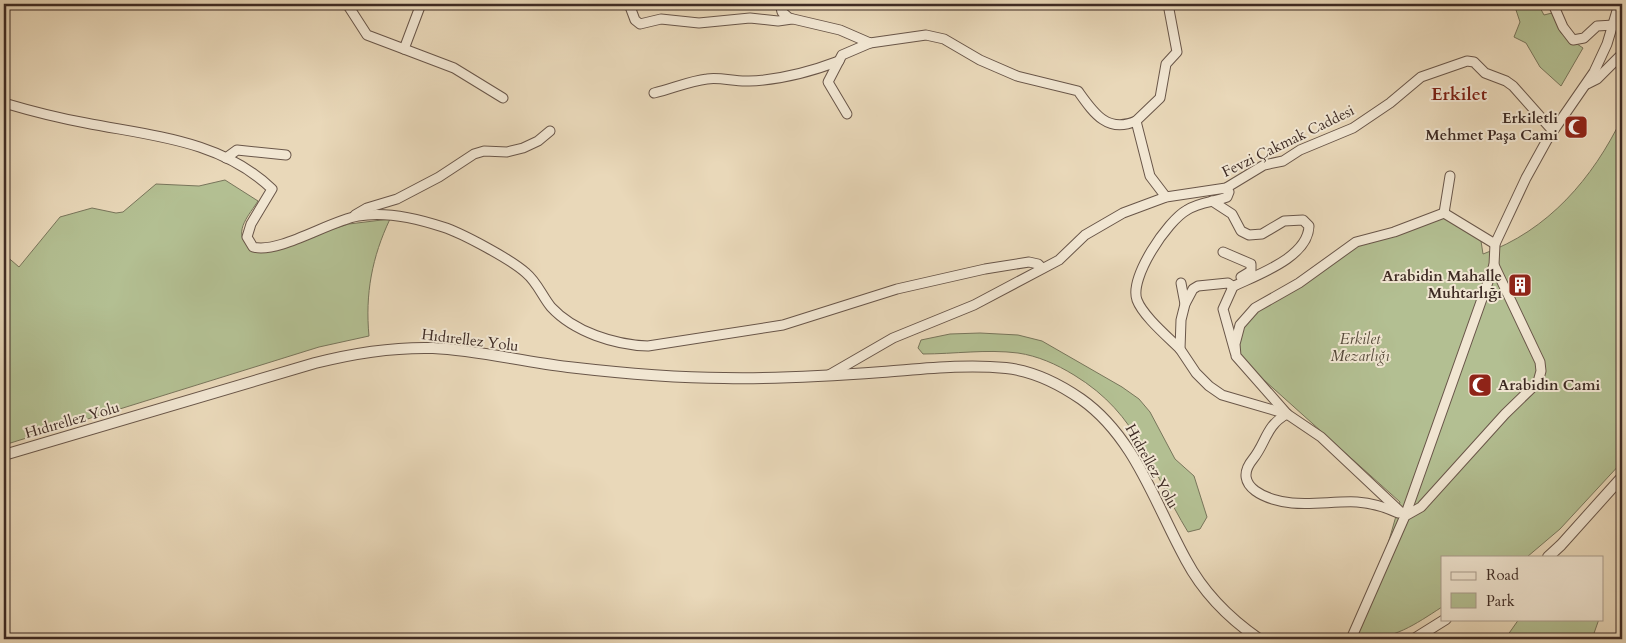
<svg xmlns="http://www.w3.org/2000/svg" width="1626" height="643" font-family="Cardo,serif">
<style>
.green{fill:#b3bf92;stroke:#78755b}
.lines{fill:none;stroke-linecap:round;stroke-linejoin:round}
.minor-casing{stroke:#695649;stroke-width:11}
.tertiary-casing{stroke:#695649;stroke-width:12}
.minor{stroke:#f1e6d2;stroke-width:9}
.tertiary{stroke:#f1e6d2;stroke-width:10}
.labels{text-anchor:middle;stroke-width:4;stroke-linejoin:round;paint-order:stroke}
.poi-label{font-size:15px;font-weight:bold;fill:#3e2b24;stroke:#f1e6d2;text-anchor:end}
.street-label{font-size:15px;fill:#3e2b24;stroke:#f1e6d2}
.park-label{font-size:15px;font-style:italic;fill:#55493a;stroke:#f1e6d2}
.quarter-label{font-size:18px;font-weight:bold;fill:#7a1f14;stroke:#f1e6d2}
</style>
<rect width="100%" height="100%" fill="#e9d8b9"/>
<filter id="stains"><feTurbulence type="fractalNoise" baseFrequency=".004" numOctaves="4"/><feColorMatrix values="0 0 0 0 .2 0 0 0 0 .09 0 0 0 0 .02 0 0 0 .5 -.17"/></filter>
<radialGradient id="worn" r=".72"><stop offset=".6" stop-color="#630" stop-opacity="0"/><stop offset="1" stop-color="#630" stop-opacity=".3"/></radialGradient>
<g class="green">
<path d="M 1514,4 L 1538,4 L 1544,15 L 1552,13 L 1561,33 L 1583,48 L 1561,86 L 1540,67 L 1526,43 L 1514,37 L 1520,22 Z"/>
<path d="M 1622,118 L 1622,462 L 1560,529 L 1527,557 L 1442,557 L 1442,607 C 1414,625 1395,639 1361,639 L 1359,631 L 1374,593 L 1400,502 L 1245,363 L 1234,342 L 1242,317 L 1350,245 L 1446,216 L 1481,241 L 1483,254 C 1548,231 1593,178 1622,118 Z"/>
<path d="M 225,180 L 258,201 C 250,214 233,231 247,245 L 266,249 L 349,224 L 390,219 C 372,257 365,294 369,336 L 319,347 L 4,445 L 4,254 L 19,267 L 60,217 L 92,208 L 116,213 L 123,212 L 156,184 L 199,186 Z"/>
<path d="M 980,333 L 1018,335 L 1042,341 L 1122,387 L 1139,399 L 1150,412 L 1175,459 L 1194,476 L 1207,517 L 1200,529 L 1188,532 C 1150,470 1140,415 1074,375 C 1056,364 1038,356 1018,353 C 986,349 954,354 923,354 L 918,348 L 921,340 L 950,334 Z"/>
<path d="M 1519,619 L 1599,619 L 1592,639 L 1505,639 Z"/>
</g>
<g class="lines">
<g class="minor-casing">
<g id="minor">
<path d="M 347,4 L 367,35 L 404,49 L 421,4"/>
<path d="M 629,4 L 635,20 L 640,24 L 661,19 L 699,23 L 750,18 L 778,21 L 792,19"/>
<path d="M 780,4 L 782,12 L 789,18 L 840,30 L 870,43 L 926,35 L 944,39 L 980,60 L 1017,76 L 1078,91 C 1093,112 1107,134 1136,121"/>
<path d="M 1553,4 L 1563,27 L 1573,40 L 1584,38 L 1597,26 L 1614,25"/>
<path d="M 404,49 L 454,68 L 503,98"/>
<path d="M 1587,84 L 1597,79 L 1622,54"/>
<path d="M 654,93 C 672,89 689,81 707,79 C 721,77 735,82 749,81 C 780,80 810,72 839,61"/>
<path d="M 4,103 C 31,111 58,118 86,123 C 152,136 221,140 272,189 L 251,224 L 247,237 L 253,247 C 279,254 329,221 358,216 C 386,211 416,218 443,227 C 462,233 512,260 526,273 C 537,282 542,296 551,307 C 574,332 615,345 648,346 L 783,325 L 897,289 L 985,269 L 1029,262 L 1038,264 L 1042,268"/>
<path d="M 847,114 L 828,82 L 842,55 L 870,43"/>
<path d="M 226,158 L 237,150 L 286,155"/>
<path d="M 1166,197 L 1150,176 L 1136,121 L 1160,98 L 1166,64 L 1177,52 L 1168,4"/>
<path d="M 1212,201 L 1232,214 L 1241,231 L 1249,235 L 1262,234 L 1284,221 L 1303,220 L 1309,226 C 1308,258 1256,275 1232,287"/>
<path d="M 1444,213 L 1450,176"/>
<path d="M 355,215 L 367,208 L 397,199 L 439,177 L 474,154 L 484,151 L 507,152 L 523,148 L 538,141 L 550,131"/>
<path d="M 1223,252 L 1251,264 L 1251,271 L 1241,277"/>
<path d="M 1181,283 L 1185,304"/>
<path d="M 1180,349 C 1168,337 1143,316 1137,300 C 1129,278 1167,221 1187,210 C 1199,202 1214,202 1227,197 L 1229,192 L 1226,188"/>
<path d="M 1235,352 L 1223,309 L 1232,289 L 1231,285 L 1228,283 L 1198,286 L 1193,289 L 1185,304 L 1181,320 L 1180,349 L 1196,373 L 1209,386 L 1222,395 L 1287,414 L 1321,437 L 1405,516"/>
<path d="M 829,375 L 893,338 L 974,305 L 1059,260 L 1085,235 L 1123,213 L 1166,197 L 1226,188 L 1264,165 L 1283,161 L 1300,150 L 1353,128 L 1390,103 L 1421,77 L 1467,61 L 1474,62 L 1485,73 L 1506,81 L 1513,86 L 1553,131"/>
<path d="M 1287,414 L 1236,356 L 1235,344 L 1240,325 L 1255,308 L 1299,283 L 1356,242 L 1394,232 L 1444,213 L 1495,244"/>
<path d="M 1287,414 C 1266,425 1266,443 1253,459 C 1230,487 1269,501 1292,503 C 1313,505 1336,501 1357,502 C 1371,503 1385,507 1398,513"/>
<path d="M 1405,516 L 1494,265"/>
<path d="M 1351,639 L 1405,516 L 1421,507 L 1505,414 L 1538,382 L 1541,371 L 1540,362 L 1494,265 L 1495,244 L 1526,178 L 1547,140 L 1594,72 L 1607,44 L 1619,4"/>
</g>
</g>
<g class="tertiary-casing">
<g id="tertiary">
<path d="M 4,455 L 315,363 C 354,353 393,347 433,348 C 478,350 523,362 568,367 C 620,373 672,378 724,378 C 777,379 829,376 882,372 C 923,369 964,364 1006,368 C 1033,371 1058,383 1081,399 C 1135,437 1155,504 1186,560 C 1203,592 1230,619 1259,639"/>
<path d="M 1548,557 L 1561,545 L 1622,477"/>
<path d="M 1414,639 L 1446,619"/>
</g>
</g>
<use href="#minor" class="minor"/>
<use href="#tertiary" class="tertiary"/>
</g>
<defs>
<g id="mosque-square" transform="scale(1.25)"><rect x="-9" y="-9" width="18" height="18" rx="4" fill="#8f2418" stroke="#f1e6d2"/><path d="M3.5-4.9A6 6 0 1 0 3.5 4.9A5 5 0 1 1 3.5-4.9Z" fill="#fff"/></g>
<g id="building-square" transform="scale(1.25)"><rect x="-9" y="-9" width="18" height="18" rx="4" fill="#8f2418" stroke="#f1e6d2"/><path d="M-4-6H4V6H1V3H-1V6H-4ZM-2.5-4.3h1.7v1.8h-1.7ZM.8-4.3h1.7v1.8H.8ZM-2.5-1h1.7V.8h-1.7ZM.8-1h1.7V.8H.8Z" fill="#fff"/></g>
</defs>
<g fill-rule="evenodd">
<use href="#mosque-square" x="1576" y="127"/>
<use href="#building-square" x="1520" y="285"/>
<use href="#mosque-square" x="1480" y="385"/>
</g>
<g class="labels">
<g class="poi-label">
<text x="1558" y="123">Erkiletli<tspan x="1558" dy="17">Mehmet Paşa Cami</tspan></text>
<text x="1502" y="281">Arabidin Mahalle<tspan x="1502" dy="17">Muhtarlığı</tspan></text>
<text x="1498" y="390" text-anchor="start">Arabidin Cami</text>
</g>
<g class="street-label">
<text transform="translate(1288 141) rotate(-26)" y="5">Fevzi Çakmak Caddesi</text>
<text transform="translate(470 340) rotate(7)" y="5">Hıdırellez Yolu</text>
<text transform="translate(72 420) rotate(-16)" y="5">Hıdırellez Yolu</text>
<text transform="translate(1152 466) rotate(61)" y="5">Hıdrellez Yolu</text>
</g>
<g class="park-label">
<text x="1360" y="344">Erkilet<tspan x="1360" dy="17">Mezarlığı</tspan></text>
</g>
<g class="quarter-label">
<text x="1459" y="100">Erkilet</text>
</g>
</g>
<rect width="1626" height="643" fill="none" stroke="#e9d8b9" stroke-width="20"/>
<rect x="5" y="5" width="1616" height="633" fill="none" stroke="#3e2b24" stroke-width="2.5"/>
<rect x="10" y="10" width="1606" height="623" fill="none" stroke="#3e2b24"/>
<rect x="1441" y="556" width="162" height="65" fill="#f1e6d2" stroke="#a99b8c"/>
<rect x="1451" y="572" width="25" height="8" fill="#f1e6d2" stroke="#a99b8c"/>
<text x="1486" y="580" font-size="15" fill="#3e2b24">Road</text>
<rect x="1451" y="593" width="25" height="15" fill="#b3bf92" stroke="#a99b8c"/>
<text x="1486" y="606" font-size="15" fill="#3e2b24">Park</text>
<rect width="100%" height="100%" filter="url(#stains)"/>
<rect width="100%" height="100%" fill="url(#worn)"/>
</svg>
